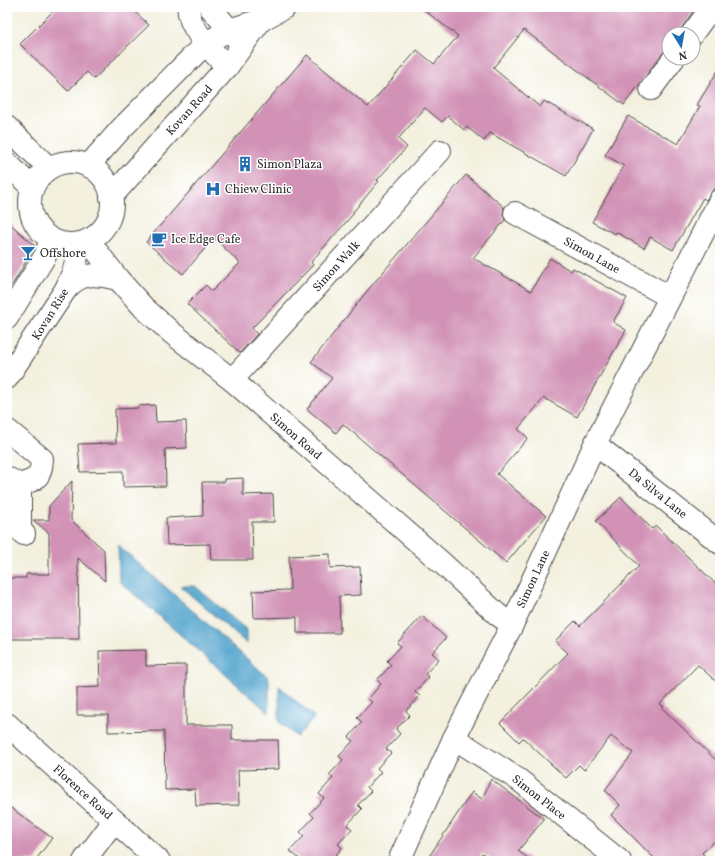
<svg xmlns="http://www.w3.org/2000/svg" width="727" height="868" font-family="Vollkorn,serif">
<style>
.water{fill:#53a4cd;stroke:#3f687c}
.building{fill:#d192b6}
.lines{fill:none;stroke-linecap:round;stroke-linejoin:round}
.minor-casing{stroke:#494946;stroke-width:24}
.minor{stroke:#fff;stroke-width:22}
.labels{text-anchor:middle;stroke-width:3;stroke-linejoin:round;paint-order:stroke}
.street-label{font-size:12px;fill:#2b2b2b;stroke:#fff}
.poi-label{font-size:12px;fill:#2b2b2b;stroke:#fff;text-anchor:start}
</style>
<rect width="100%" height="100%" fill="#fff"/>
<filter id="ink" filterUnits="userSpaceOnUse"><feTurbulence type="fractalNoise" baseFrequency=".025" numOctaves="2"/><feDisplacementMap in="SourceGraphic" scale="8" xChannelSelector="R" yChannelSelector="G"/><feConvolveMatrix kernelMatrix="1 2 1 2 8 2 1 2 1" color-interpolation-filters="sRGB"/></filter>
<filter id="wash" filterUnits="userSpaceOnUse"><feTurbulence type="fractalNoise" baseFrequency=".012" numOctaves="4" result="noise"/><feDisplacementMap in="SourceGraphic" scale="16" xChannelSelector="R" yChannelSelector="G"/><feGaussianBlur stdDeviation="0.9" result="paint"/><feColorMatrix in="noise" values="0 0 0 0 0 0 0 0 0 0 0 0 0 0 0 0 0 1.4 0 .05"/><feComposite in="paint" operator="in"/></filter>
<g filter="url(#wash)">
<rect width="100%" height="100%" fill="#f3f0de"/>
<g class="water">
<path d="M 118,545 L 269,678 L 269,713 L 119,581 Z"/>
<path d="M 180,586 L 195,586 L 247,630 L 247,644 Z"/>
<path d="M 279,686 L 315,717 L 297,737 L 279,722 Z"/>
</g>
<g id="blocks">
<g class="building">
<path d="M 57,7 L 130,7 L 149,25 L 94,79 L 87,72 L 68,91 L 20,44 Z"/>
<path d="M 420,7 L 696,7 L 678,34 L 669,34 L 669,45 L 624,105 L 524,30 L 493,68 L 540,107 L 544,101 L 593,129 L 566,176 L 490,133 L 484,141 L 467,127 L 464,130 L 448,116 L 442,122 L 425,108 L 398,139 L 407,147 L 377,180 L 379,181 L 353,212 L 354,213 L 311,262 L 313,265 L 252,328 L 257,334 L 240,353 L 187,304 L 206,285 L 212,291 L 240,263 L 214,238 L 183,274 L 146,242 L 307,55 L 368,107 L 417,50 L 434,64 L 458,36 Z"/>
<path d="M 720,67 L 720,186 L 713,190 L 706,200 L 703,198 L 673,250 L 650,237 L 644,248 L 616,232 L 615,234 L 592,222 L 624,166 L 605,155 L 628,116 L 678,144 L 700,106 L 697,105 Z"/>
<path d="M 466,175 L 504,207 L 503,214 L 505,220 L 473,258 L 531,291 L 550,258 L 571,271 L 573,268 L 627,298 L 613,322 L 626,330 L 577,417 L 544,398 L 518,429 L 528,438 L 497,474 L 546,516 L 506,563 L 343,424 L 336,433 L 307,409 L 332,378 L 311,362 L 367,291 Z"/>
<path d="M 7,221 L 35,246 L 14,282 L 7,290 Z"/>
<path d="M 155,405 L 156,422 L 186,421 L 187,448 L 165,449 L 166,486 L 123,487 L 123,471 L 80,472 L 78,444 L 116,443 L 115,409 L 138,408 L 138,406 Z"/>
<path d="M 243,478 L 243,495 L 273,494 L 274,522 L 252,522 L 253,560 L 211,560 L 210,544 L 167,545 L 166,518 L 203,516 L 202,482 L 225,482 L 225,479 Z"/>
<path d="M 72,481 L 71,520 L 104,550 L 105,581 L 78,558 L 79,639 L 7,639 L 7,578 L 26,578 L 26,574 L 49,574 L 49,533 L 33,520 L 49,520 L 49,506 Z"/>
<path d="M 621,497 L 652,529 L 656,526 L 720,588 L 720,685 L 698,665 L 660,704 L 664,707 L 662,708 L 720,764 L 720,836 L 702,853 L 710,861 L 657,861 L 611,815 L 620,805 L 605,790 L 633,753 L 611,736 L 584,770 L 579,765 L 566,778 L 523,738 L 519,742 L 500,723 L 568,653 L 555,641 L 575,621 L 580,626 L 639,566 L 596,521 Z"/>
<path d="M 330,554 L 330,568 L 360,567 L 361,595 L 339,596 L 340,633 L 297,633 L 297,617 L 254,618 L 253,591 L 290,590 L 289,556 Z"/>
<path d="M 422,616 L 446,638 L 432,653 L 439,659 L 425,674 L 429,677 L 415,692 L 420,696 L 406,711 L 410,715 L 396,729 L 400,734 L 386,749 L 391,753 L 377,768 L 381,772 L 367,787 L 371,791 L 358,805 L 362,809 L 347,825 L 352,829 L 338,844 L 342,848 L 330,861 L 302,861 L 290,851 L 304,836 L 300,832 L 314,817 L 310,813 L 324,798 L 319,794 L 333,778 L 329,775 L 343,760 L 339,756 L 353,741 L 349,737 L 362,722 L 357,718 L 372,702 L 368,699 L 381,684 L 377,680 L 391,665 L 387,661 L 401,646 L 397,643 Z"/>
<path d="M 146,650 L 146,666 L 186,665 L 186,725 L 232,725 L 232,740 L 278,740 L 279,769 L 238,770 L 239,805 L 196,806 L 195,789 L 165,790 L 164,731 L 108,732 L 108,715 L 77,715 L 77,688 L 100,687 L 99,651 Z"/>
<path d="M 491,779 L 544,819 L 518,851 L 532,861 L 494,861 L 482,853 L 477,861 L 426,861 L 472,792 L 482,799 Z"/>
<path d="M 7,805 L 52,838 L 35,861 L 7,861 Z"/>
</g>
</g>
</g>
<g filter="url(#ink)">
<use href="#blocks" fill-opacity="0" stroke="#494946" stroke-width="1"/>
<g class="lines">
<g class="minor-casing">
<g id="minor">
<path d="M 189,7 C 185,25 215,54 227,67"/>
<path d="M 210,7 L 238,40"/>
<path d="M 692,34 L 712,7"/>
<path d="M 651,89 L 674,58"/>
<path d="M 7,127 L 49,168"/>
<circle cx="71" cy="203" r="41"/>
<path d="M 7,163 L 32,188"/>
<path d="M 88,166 L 122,128 L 206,43 L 229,30 L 261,20 L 285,7"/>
<path d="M 111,197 L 227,67 L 261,20"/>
<path d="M 515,213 L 670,297"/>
<path d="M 88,240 L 118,279 L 144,308 L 172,333 L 232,380 L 442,563 L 497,614 L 512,625"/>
<path d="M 66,289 C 82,271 97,274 118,279"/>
<path d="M 7,318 L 45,256 L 51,240"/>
<path d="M 7,378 L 66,289 L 74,270 L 80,243"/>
<path d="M 232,380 L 440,151"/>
<path d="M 7,430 L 42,459 C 41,478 37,479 20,485 L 7,478"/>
<path d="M 595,444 L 720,543"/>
<path d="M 20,485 L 20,530 L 24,534"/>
<path d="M 7,724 L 159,861"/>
<path d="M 454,738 L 519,780 L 620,861"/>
<path d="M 84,861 L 114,821"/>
<path d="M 399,861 L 454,738 L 512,625 L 595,444 L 720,200"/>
</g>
</g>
<use href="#minor" class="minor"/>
</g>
</g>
<defs>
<g id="building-bare" transform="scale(1.2)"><path d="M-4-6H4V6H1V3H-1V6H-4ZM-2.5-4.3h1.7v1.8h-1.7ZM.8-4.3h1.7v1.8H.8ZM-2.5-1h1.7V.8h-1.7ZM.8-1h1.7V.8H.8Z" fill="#1f6fb2" stroke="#fff" stroke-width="2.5" paint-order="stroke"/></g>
<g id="hospital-bare" transform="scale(1.2)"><path d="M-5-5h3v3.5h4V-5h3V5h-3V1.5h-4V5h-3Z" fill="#1f6fb2" stroke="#fff" stroke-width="2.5" paint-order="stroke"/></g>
<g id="cafe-bare" transform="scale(1.2)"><path d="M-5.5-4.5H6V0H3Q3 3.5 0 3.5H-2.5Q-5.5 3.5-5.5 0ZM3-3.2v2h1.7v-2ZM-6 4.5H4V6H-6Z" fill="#1f6fb2" stroke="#fff" stroke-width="2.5" paint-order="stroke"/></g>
<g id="bar-bare" transform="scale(1.2)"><path d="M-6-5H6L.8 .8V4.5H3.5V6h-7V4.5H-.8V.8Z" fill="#1f6fb2" stroke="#fff" stroke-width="2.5" paint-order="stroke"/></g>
</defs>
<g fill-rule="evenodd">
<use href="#building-bare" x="245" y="164"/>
<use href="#hospital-bare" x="213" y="189"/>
<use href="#cafe-bare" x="159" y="239"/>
<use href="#bar-bare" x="28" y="253"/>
</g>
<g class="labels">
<g class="street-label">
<text transform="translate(189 110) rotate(-48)" y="4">Kovan Road</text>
<text transform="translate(592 255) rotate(29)" y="4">Simon Lane</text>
<text transform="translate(336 266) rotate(-48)" y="4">Simon Walk</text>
<text transform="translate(50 314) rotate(-58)" y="4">Kovan Rise</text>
<text transform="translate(296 436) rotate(41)" y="4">Simon Road</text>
<text transform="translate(658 493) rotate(39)" y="4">Da Silva Lane</text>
<text transform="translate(533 579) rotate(-65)" y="4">Simon Lane</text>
<text transform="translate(83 792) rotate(42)" y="4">Florence Road</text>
<text transform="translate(539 797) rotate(38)" y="4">Simon Place</text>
</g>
<g class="poi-label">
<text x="257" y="168">Simon Plaza</text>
<text x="225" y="193">Chiew Clinic</text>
<text x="171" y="243">Ice Edge Cafe</text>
<text x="40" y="257">Offshore</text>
</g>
</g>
<rect width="727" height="868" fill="none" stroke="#fff" stroke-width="24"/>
<g transform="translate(681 46) rotate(169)"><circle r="19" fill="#ffffff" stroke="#aaaaaa"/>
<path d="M0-3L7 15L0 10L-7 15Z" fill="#1f6fb2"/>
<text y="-6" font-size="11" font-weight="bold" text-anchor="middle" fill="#2b2b2b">N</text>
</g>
</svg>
